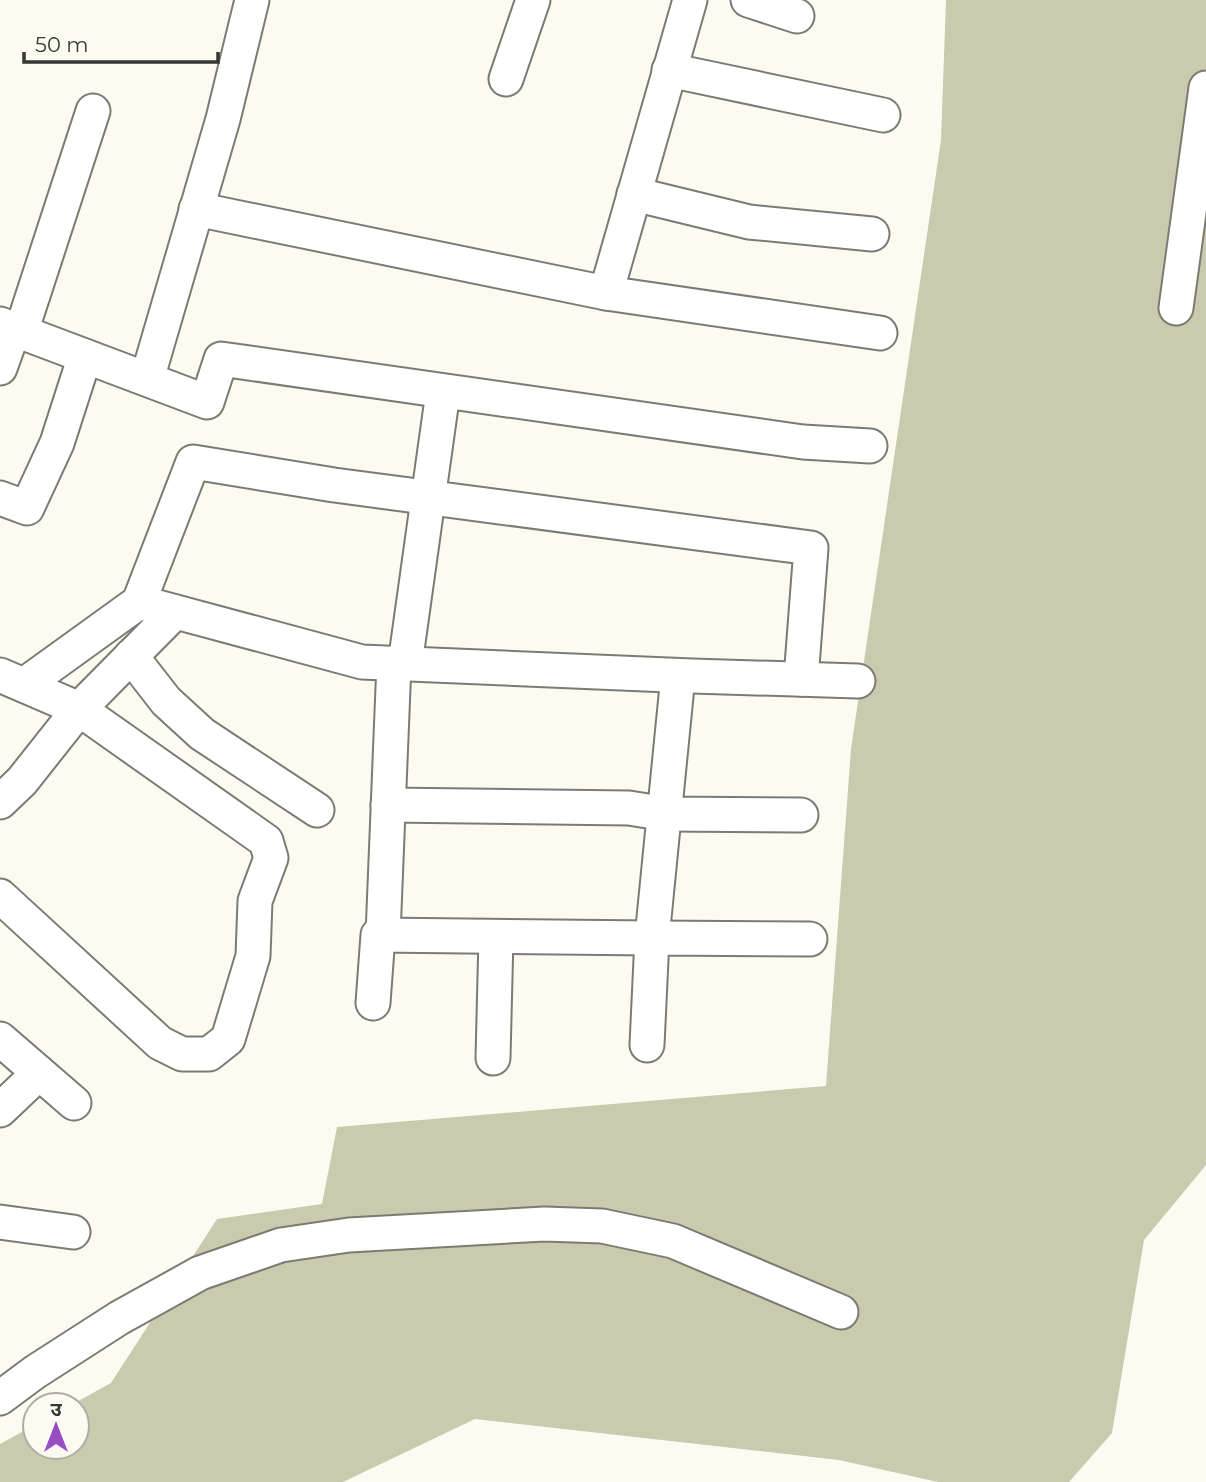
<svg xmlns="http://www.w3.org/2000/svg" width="1206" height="1482" font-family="Montserrat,'Noto Sans Devanagari',sans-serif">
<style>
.green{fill:#cacaaf}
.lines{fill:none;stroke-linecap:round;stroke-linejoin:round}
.minor-casing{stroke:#7b7b72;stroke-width:37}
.minor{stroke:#fff;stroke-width:33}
</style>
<rect width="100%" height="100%" fill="#fbfbf1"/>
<path class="green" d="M 946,0 L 1206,0 L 1206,1165 L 1144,1240 L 1112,1433 L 1069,1482 L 938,1482 L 839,1460 L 475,1419 L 343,1482 L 0,1482 L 0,1444 L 35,1425 L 35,1447 L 77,1447 L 77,1405 L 71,1405 L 111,1383 L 217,1219 L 322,1204 L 337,1127 L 826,1086 L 851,749 L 941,140 Z"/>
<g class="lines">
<g class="minor-casing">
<g id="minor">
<path d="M 748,0 L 797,16"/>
<path d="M 669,70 L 883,115"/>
<path d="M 506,79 L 533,0"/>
<path d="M 634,194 L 749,222 L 872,234"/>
<path d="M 196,209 L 606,293 L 880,333"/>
<path d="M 606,293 L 690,0"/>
<path d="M 1176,308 L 1206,88"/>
<path d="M 0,324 L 207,402 L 221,359 L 803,442 L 870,446"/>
<path d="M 21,332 L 93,111"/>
<path d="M 0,368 L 14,329"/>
<path d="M 147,379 L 223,119 L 252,0"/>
<path d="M 0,498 L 27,508 L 57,443 L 85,356"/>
<path d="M 139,602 L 193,462 L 334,485 L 811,548 L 801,679"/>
<path d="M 131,656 L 166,701 L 202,734 L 317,810"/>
<path d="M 405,664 L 443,392"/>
<path d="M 0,675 L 79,709 L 266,841 L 271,858 L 255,901 L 253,956 L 228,1039 L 209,1054 L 182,1054 L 160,1043 L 0,896"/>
<path d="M 24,685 L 139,602 L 362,662 L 692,676 L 858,681"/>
<path d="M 0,802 L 22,781 L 79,709 L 175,612"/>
<path d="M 388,805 L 629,808 L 666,814 L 801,815"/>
<path d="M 383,935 L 394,663"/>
<path d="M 373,1003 L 378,935 L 652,938 L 678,676"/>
<path d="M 0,1039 L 74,1103"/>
<path d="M 647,1045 L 652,938 L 810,939"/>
<path d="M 493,1058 L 496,937"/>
<path d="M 0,1110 L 39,1073"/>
<path d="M 0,1222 L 73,1232"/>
<path d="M 0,1398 L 35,1372 L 119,1318 L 200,1273 L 281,1245 L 349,1235 L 544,1224 L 602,1226 L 673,1241 L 841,1312"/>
</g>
</g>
<use href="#minor" class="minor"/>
</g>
<g transform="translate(56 1426)"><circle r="33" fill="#fbfbf1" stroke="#adada5" stroke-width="2"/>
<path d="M0-5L12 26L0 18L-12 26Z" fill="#964ec2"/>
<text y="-10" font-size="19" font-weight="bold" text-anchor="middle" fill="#373733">उ</text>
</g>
<path d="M24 52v10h194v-10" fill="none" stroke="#373733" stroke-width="3.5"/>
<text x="35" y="52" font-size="21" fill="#373733" stroke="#fbfbf1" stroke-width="5" paint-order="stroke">50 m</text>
</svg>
